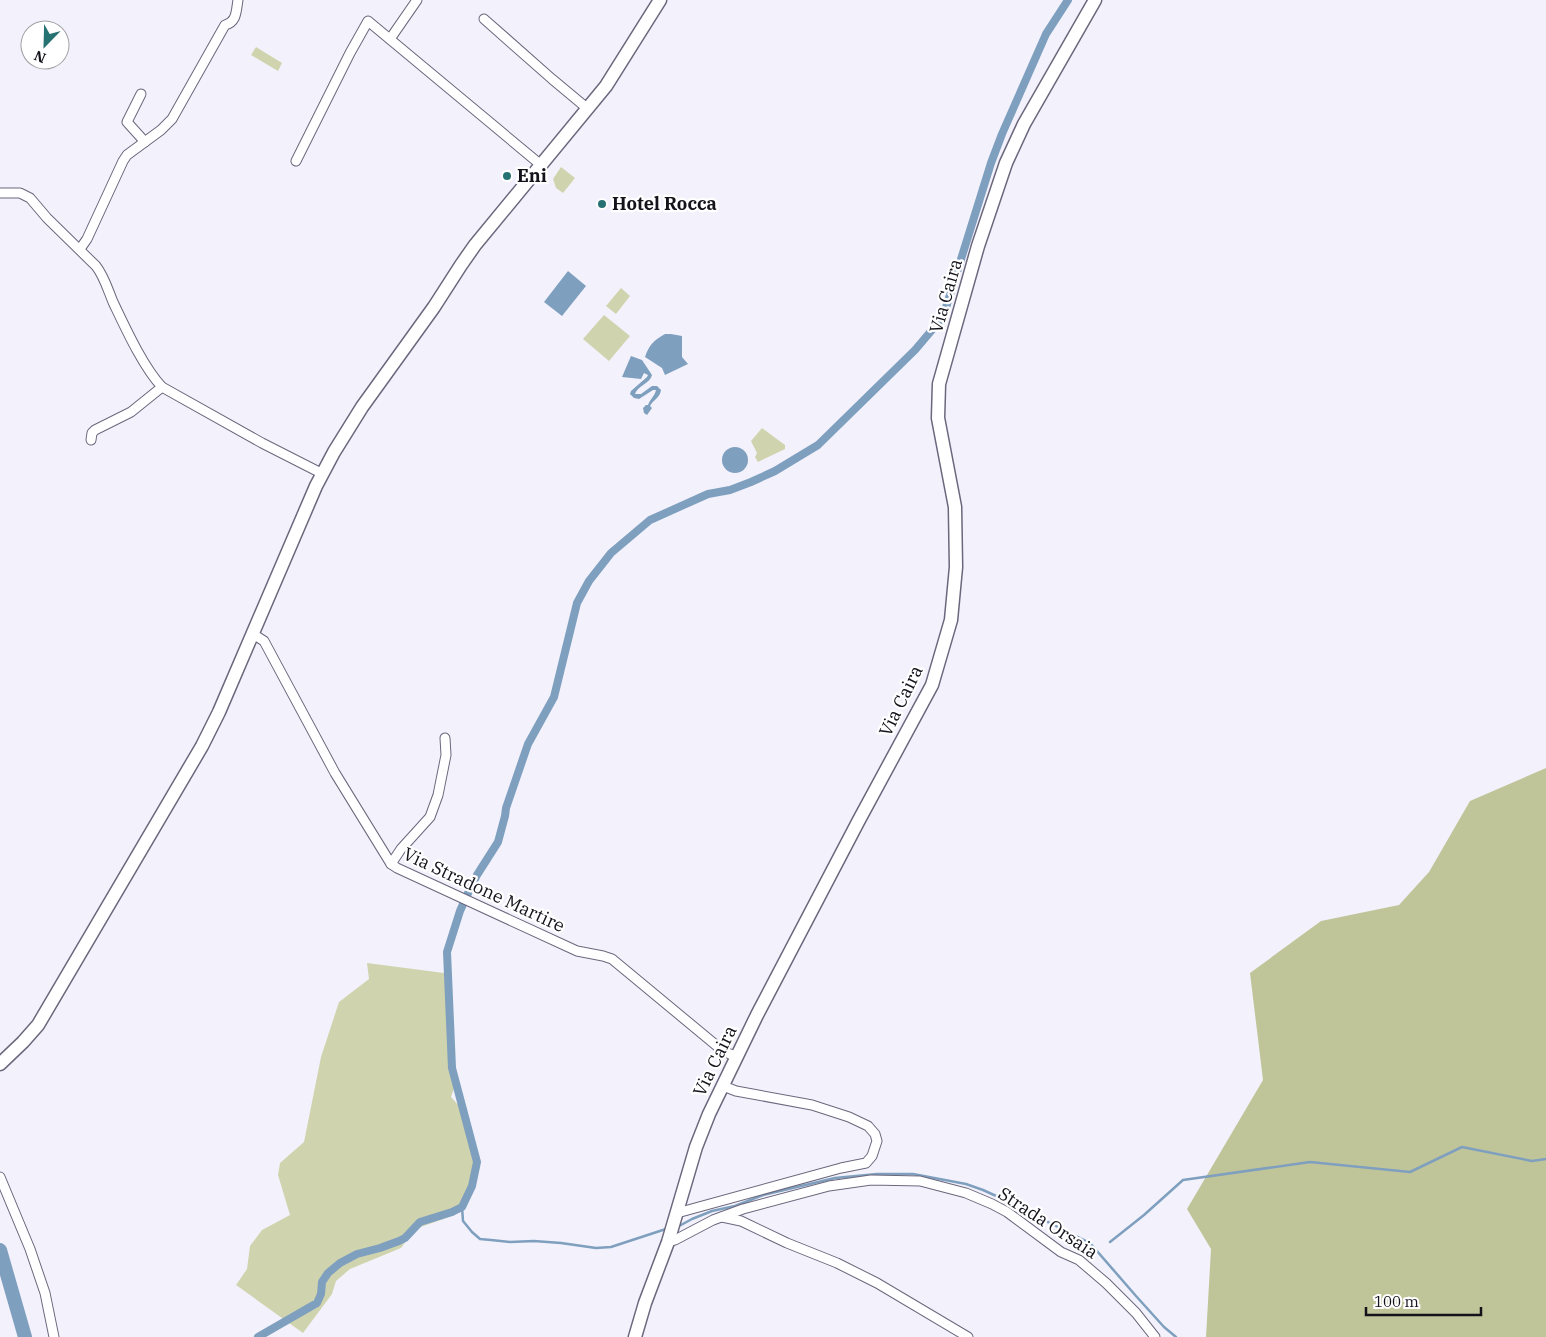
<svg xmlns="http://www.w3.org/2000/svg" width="1546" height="1337" font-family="'IBM Plex Serif',serif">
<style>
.green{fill:#d0d4ae}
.forest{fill:#c0c599}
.water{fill:#7f9fbf}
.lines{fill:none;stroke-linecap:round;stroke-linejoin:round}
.stream{stroke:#7f9fbf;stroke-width:2.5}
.canal{stroke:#7f9fbf;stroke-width:8}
.river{stroke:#7f9fbf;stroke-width:14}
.street-casing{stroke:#6b677d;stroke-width:11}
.secondary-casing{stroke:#6b677d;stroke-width:15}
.street{stroke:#fff;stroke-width:9}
.secondary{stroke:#fff;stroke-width:12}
.poi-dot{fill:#267172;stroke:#fff;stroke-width:2}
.labels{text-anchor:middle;stroke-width:4.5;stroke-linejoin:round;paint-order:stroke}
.poi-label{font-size:18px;font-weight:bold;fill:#14121b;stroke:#fff;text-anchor:start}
.street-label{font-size:18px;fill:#14121b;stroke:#fff}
</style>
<rect width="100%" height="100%" fill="#f3f2fc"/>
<g class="green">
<path d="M 256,47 L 282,63 L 278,71 L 251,55 Z"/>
<path d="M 561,167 L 575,178 L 563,193 L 556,188 L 553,179 Z"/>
<path d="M 621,288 L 630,296 L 616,314 L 606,306 Z"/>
<path d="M 604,315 L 630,336 L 609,361 L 583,339 Z"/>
<path d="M 762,428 L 785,445 L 785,449 L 758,462 L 755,457 L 757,453 L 751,441 Z"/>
<path d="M 367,963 L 444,973 L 457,1080 L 451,1097 L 469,1117 L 475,1171 L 455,1215 L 415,1229 L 401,1248 L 350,1269 L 336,1281 L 332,1294 L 303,1333 L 236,1285 L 247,1269 L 250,1246 L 262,1230 L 290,1215 L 278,1175 L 280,1163 L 304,1142 L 321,1057 L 339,1002 L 369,979 Z"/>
</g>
<path class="forest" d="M 1546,768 L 1546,1337 L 1206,1337 L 1211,1249 L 1187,1209 L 1263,1080 L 1250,973 L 1321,921 L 1399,905 L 1429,872 L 1470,801 Z"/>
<g class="water">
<path d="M 568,271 L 586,286 L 562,316 L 544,302 Z"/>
<path d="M 665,334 L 671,334 L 682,336 L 682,357 L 688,364 L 665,375 L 662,368 L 645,357 C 649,345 654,340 665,334 Z"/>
<path d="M 631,356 L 642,360 L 652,375 C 650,384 638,385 635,394 L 641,394 L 652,386 L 657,386 L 661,390 C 660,398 653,400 650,406 L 652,408 L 647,415 L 644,413 L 643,408 L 646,405 L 648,405 C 650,399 655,396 656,390 L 653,390 L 639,399 L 634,398 L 630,394 L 631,391 L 647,377 L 648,375 L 644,373 L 641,379 L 622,377 Z"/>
<circle cx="735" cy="460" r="13"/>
</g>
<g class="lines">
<g class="stream">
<path d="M 462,1207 L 463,1221 L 472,1232 L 480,1239 L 491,1240 L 510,1242 L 534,1241 L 561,1243 L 596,1248 L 611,1247 L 669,1228"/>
<path d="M 676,1226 L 681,1225 L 692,1219 L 712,1211 L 735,1206 L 763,1195 L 835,1178 L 877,1174 L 913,1174 L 966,1184 L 983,1190 L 1005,1200 L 1025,1213 L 1048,1222 L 1090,1243 L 1136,1296 L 1164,1327 L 1176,1337"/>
<path d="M 1110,1242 L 1144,1215 L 1183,1180 L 1310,1162 L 1410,1172 L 1462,1147 L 1532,1161 L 1546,1159"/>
</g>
<path class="canal" d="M 258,1337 L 317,1303 L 321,1294 L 322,1282 L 328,1273 L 340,1263 L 357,1254 L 380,1248 L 399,1241 L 405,1238 L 420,1222 L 452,1212 L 462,1207 L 472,1186 L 477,1162 L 452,1068 L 447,952 L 460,911 L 469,891 L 477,875 L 498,842 L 505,816 L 506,808 L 528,744 L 554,697 L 577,603 L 589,581 L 611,553 L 650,520 L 708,494 L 730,490 L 751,482 L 775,471 L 818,445 L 915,350 L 943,317 L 991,163 L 1002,134 L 1046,34 L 1068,0"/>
<path class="river" d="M 0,1250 L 25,1337"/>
<g class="street-casing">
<g id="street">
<path d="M 484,19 L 552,79 L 588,109"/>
<path d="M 390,39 L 417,0"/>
<path d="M 141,94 L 127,122 L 145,142"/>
<path d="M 296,161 L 350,53 L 368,21 L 541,165"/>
<path d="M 0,193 L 20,193 L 30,198 L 47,218 L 96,266 C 104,276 108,290 113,302 C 125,327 143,367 162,387 L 262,443 L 323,474"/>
<path d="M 80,249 L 87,239 L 123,161 L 127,155 L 161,130 L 172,119 L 225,25 C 237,22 236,11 238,0"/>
<path d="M 91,440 L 92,433 L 95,430 L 131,412 L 162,387"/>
<path d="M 253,634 L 264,641 L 335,773 L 391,864 L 397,868 L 577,951 L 603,956 L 612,959 L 723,1051 L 737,1057"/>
<path d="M 391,864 L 401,849 L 430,817 L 438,795 L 446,755 L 445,738"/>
<path d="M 0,1177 L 30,1249 L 45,1293 L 54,1337"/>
<path d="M 677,1213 L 841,1168 L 866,1163 L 872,1156 L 877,1141 L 875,1134 L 868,1126 L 849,1117 L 812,1105 L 736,1091 L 723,1086"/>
<path d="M 722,1217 L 741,1221 L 787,1243 L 837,1263 L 877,1283 L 968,1337"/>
<path d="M 668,1242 L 675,1240 L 713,1220 L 743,1209 L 829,1186 L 871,1180 L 920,1181 L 966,1193 L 992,1204 L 1007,1212 L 1061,1252 L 1079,1260 L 1106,1283 L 1136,1313 L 1155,1337"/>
</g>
</g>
<g class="secondary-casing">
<g id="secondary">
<path d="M 0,1064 L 23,1042 L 38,1025 L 202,746 L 219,712 L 316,486 L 334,452 L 362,407 L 434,307 L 461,265 L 475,245 L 606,86 L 660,0"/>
<path d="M 635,1337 L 645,1303 L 668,1242 L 696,1147 L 709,1114 L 757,1015 L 859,820 L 932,685 L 951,620 L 956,567 L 955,507 L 938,418 L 939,384 L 978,246 L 1006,163 L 1024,124 L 1095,0"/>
</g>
</g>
<use href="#street" class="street"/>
<use href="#secondary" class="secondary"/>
</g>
<g class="poi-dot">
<circle cx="507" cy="176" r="5"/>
<circle cx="602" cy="204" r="5"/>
</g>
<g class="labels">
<g class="poi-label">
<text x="517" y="182">Eni</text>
<text x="612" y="210">Hotel Rocca</text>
</g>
<g class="street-label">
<text transform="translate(946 296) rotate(-74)" y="6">Via Caira</text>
<text transform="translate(901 701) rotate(-64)" y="6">Via Caira</text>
<text transform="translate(484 890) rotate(25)" y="6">Via Stradone Martire</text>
<text transform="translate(715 1061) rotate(-64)" y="6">Via Caira</text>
<text transform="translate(1048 1223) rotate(33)" y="6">Strada Orsaia</text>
</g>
</g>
<g transform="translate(45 45) rotate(203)"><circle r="24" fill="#ffffff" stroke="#a1a0a4"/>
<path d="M0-4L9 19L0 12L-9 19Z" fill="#267172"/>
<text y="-8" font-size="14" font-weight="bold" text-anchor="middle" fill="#14121b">N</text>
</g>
<path d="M1366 1307v8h115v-8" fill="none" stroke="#14121b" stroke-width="2.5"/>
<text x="1374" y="1307" font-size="15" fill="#14121b" stroke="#ffffff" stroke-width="4" paint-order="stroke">100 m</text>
</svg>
